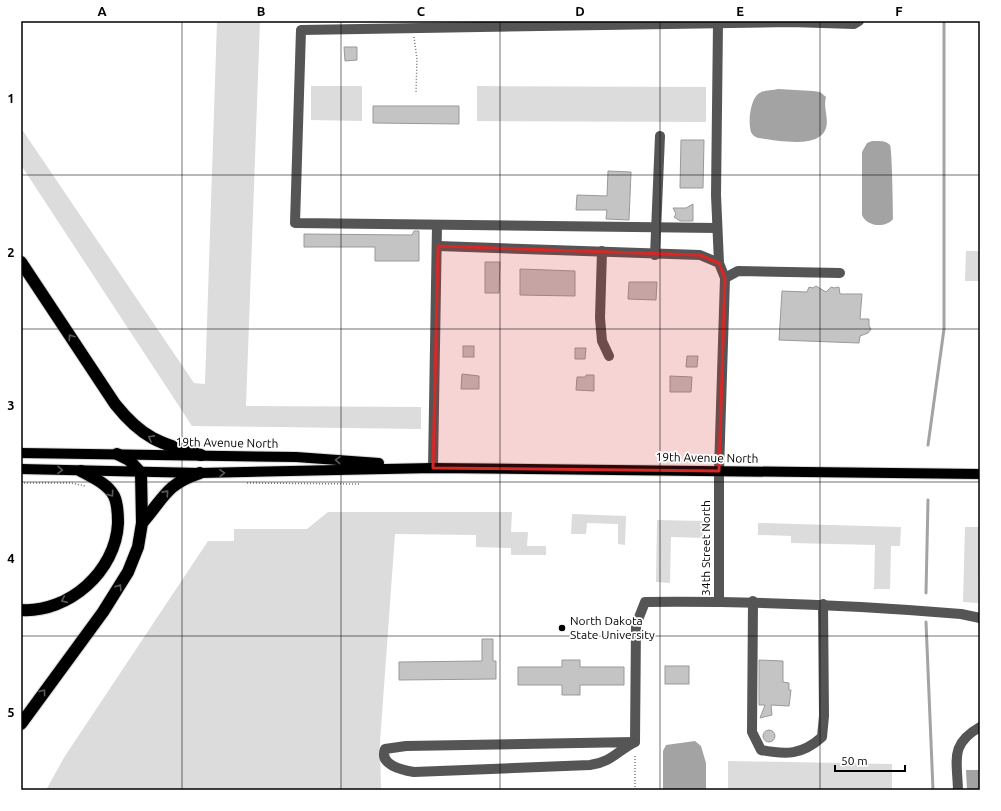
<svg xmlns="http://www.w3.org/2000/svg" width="1001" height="811" font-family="Ubuntu,sans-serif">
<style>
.green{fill:#dcdcdc}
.water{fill:#a3a3a3}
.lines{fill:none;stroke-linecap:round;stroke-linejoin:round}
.stream{stroke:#a3a3a3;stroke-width:3}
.building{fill:#c4c4c4;stroke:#999}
.major-casing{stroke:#dbdbdb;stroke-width:12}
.highway-casing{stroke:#dbdbdb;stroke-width:14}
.path{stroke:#777;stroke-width:1.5;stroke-dasharray:1 2;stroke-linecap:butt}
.minor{stroke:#555;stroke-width:10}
.major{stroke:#000;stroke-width:10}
.highway{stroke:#000;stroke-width:12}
.oneway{stroke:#595959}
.marked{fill:#d62828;fill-opacity:0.2;stroke:#d62828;stroke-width:3;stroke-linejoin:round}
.grid{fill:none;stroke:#000;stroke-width:1;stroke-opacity:0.55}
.poi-dot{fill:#000;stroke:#fff;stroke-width:1.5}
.labels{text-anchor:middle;stroke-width:3.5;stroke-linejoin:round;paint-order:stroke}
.street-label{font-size:12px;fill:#000;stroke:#fff}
.poi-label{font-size:12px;fill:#000;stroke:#fff;text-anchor:start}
.neatline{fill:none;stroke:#000;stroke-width:1.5}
.grid-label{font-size:13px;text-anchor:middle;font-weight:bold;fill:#000}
</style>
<rect width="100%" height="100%" fill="#fff"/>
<g class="green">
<path d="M 217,21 L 260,21 L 246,406 L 421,407 L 421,429 L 192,426 L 21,165 L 21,128 L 194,383 L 205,384 Z"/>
<path d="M 311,86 L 362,86 L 362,121 L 311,120 Z"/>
<path d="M 477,86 L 706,87 L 706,122 L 477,121 Z"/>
<path d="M 966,251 L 980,251 L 980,281 L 965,281 Z"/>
<path d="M 328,512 L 512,512 L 511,532 L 528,532 L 527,546 L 546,546 L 546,555 L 511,555 L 511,548 L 476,547 L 476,535 L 395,534 L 380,742 L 381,790 L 46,790 L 65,756 L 208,541 L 234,541 L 234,529 L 307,529 Z"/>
<path d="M 572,514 L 626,516 L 625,545 L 618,544 L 618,524 L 587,523 L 586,534 L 571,534 Z"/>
<path d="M 657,520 L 704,521 L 703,538 L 671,537 L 670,583 L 656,582 Z"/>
<path d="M 758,523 L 901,527 L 900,546 L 891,546 L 890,589 L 874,589 L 875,545 L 791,543 L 791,536 L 758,535 Z"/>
<path d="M 965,527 L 980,527 L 978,603 L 963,602 Z"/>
<path d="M 728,761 L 892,764 L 892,790 L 728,790 Z"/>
</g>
<g class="water">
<path d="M 778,89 L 813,91 L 820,92 L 826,97 C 823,108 829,118 826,128 C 819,150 775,140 758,138 C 755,137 752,135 751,132 C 748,123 750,102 757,95 C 763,89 771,91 778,89 Z"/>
<path d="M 872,141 C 878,141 886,140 890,145 C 892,148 893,209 893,219 C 885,229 866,226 862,215 L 862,152 L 867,143 Z"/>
<path d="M 695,741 L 701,746 L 706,763 L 706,790 L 663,790 L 663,751 L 666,745 Z"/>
<path d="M 966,770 L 980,770 L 980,790 L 967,790 Z"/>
</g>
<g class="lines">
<g class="stream">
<path d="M 928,445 L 944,329 L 944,21"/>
<path d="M 926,593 L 928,500"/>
<path d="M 926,622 L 933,790"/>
</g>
</g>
<g class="building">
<path d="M 344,47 L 357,47 L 357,60 L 345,61 Z"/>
<path d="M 373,106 L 459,106 L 459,124 L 373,123 Z"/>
<path d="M 681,140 L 704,140 L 703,188 L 680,188 Z"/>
<path d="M 608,171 L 631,172 L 629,220 L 606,219 L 607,210 L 576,210 L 577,195 L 607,196 Z"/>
<path d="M 693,204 L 693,221 L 680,221 L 674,217 L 676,214 L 673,208 L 686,208 Z"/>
<path d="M 414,231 L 419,231 L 419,261 L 375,261 L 375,247 L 304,247 L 304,234 L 412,235 Z"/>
<path d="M 485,262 L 500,262 L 499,293 L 485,293 Z"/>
<path d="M 520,269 L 575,271 L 575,296 L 520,295 Z"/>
<path d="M 629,282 L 657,282 L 656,300 L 628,299 Z"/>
<path d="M 816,286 L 826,292 L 831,287 L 834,288 L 839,287 L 840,294 L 862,294 L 860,319 L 869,319 L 869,326 L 871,329 L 868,333 L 860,336 L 859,343 L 779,340 L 782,291 L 807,292 L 809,287 L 813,288 Z"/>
<rect x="463" y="346" width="11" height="11"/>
<path d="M 575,348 L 586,348 L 585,359 L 575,359 Z"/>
<path d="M 687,356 L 698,356 L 697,367 L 686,367 Z"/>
<path d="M 462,374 L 479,376 L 479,389 L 461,389 Z"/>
<path d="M 586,375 L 594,375 L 594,391 L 576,390 L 577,377 L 586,377 Z"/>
<path d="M 670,376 L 692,377 L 691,392 L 670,392 Z"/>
<path d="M 482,639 L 493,639 L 493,661 L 496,661 L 496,679 L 399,680 L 399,662 L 482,661 Z"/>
<path d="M 562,660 L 580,660 L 580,667 L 624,667 L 624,685 L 580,685 L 580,695 L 562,695 L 562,685 L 518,685 L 518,667 L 562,667 Z"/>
<path d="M 759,660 L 783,661 L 783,682 L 789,683 L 789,690 L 791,690 L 789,706 L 771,705 L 772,715 L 760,718 L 765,705 L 759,705 Z"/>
<rect x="665" y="666" width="24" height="18"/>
<circle cx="769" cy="736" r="6"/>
</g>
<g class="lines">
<g class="major-casing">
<g id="major">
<path d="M 21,453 L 296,457 L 379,463"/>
<path d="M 21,469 L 200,473 L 433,468 L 980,474"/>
</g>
</g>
<g class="highway-casing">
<g id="highway">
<path d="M 21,262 L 115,404 C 142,438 160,444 201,455"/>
<path d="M 142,523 C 164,498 166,484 200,473"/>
<path d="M 21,610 C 69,613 116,571 118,523 C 118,515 118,504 114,496 C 108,484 92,477 81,471"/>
<path d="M 21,724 L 103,612 L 128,572 L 138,547 L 142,523 L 141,473 L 129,460 L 117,454"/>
</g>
</g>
<g class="path">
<path d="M 414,37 L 417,59 L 416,93"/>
<path d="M 21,483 L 71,483 L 85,486"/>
<path d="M 247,483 L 359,484"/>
<path d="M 635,790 L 635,754"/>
</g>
<g class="minor">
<path d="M 718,23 L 716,195 L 719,263"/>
<path d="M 717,228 L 295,223 L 301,30 L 791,22 L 854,24 L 859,21"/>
<path d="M 438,246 L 700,255 L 719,263 L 725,278 L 719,471 L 719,601"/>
<path d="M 602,251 L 600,318 L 602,341 L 609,356"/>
<path d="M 655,255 L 660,136"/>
<path d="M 725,278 L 738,271 L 840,273"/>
<path d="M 433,468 L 437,225"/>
<path d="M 753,601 L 752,732 L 761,750 C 786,755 802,755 822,737 L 824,716 L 823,604"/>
<path d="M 635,742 C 617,751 612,762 590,765 L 414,772 C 402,770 379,765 385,749 L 406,746 Z"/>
<path d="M 635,742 L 636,625 L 645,602 C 751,601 856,605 961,614 L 980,618"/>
<path d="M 958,790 C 957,759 950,744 980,727"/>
</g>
<use href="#major" class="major"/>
<use href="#highway" class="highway"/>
</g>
<defs><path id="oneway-chevron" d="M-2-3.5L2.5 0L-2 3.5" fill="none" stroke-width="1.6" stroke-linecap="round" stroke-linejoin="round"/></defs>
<g class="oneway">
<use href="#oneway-chevron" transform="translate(71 337) rotate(-124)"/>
<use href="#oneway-chevron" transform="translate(151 438) rotate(-152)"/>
<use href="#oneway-chevron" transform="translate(338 460) rotate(-176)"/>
<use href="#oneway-chevron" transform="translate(60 470) rotate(2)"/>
<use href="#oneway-chevron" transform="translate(222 473) rotate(-1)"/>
<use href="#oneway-chevron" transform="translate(166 493) rotate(-48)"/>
<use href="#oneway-chevron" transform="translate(111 494) rotate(55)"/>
<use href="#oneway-chevron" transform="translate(119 587) rotate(-57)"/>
<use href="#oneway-chevron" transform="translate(64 600) rotate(156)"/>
<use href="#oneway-chevron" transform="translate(43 692) rotate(-53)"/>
</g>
<path class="marked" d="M 438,246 L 700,255 L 719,263 L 725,278 L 719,471 L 433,468 Z"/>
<path class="grid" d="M 182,21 L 182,790M 341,21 L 341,790M 500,21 L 500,790M 660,21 L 660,790M 820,21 L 820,790M 21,175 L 980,175M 21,329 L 980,329M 21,482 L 980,482M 21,636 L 980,636"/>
<circle class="poi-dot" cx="562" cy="628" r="4"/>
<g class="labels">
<g class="street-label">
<text transform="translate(227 443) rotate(1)" y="4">19th Avenue North</text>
<text transform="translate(707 458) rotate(1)" y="4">19th Avenue North</text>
<text transform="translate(706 548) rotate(-90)" y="4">34th Street North</text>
</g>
<g class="poi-label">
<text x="570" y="625">North Dakota<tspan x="570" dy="14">State University</tspan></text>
</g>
</g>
<rect width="1001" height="811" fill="none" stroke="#ffffff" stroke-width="44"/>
<path d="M835 765v6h70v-6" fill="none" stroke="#000000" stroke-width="2"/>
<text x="841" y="765" font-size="12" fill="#000000" stroke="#ffffff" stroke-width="3" paint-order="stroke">50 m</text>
<rect x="22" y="22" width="957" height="767" class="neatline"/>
<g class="grid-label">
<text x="102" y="16">A</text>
<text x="261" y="16">B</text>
<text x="421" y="16">C</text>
<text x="580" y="16">D</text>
<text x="740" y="16">E</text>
<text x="899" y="16">F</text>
<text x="11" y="103">1</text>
<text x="11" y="257">2</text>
<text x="11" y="410">3</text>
<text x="11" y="563">4</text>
<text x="11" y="717">5</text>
</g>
</svg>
